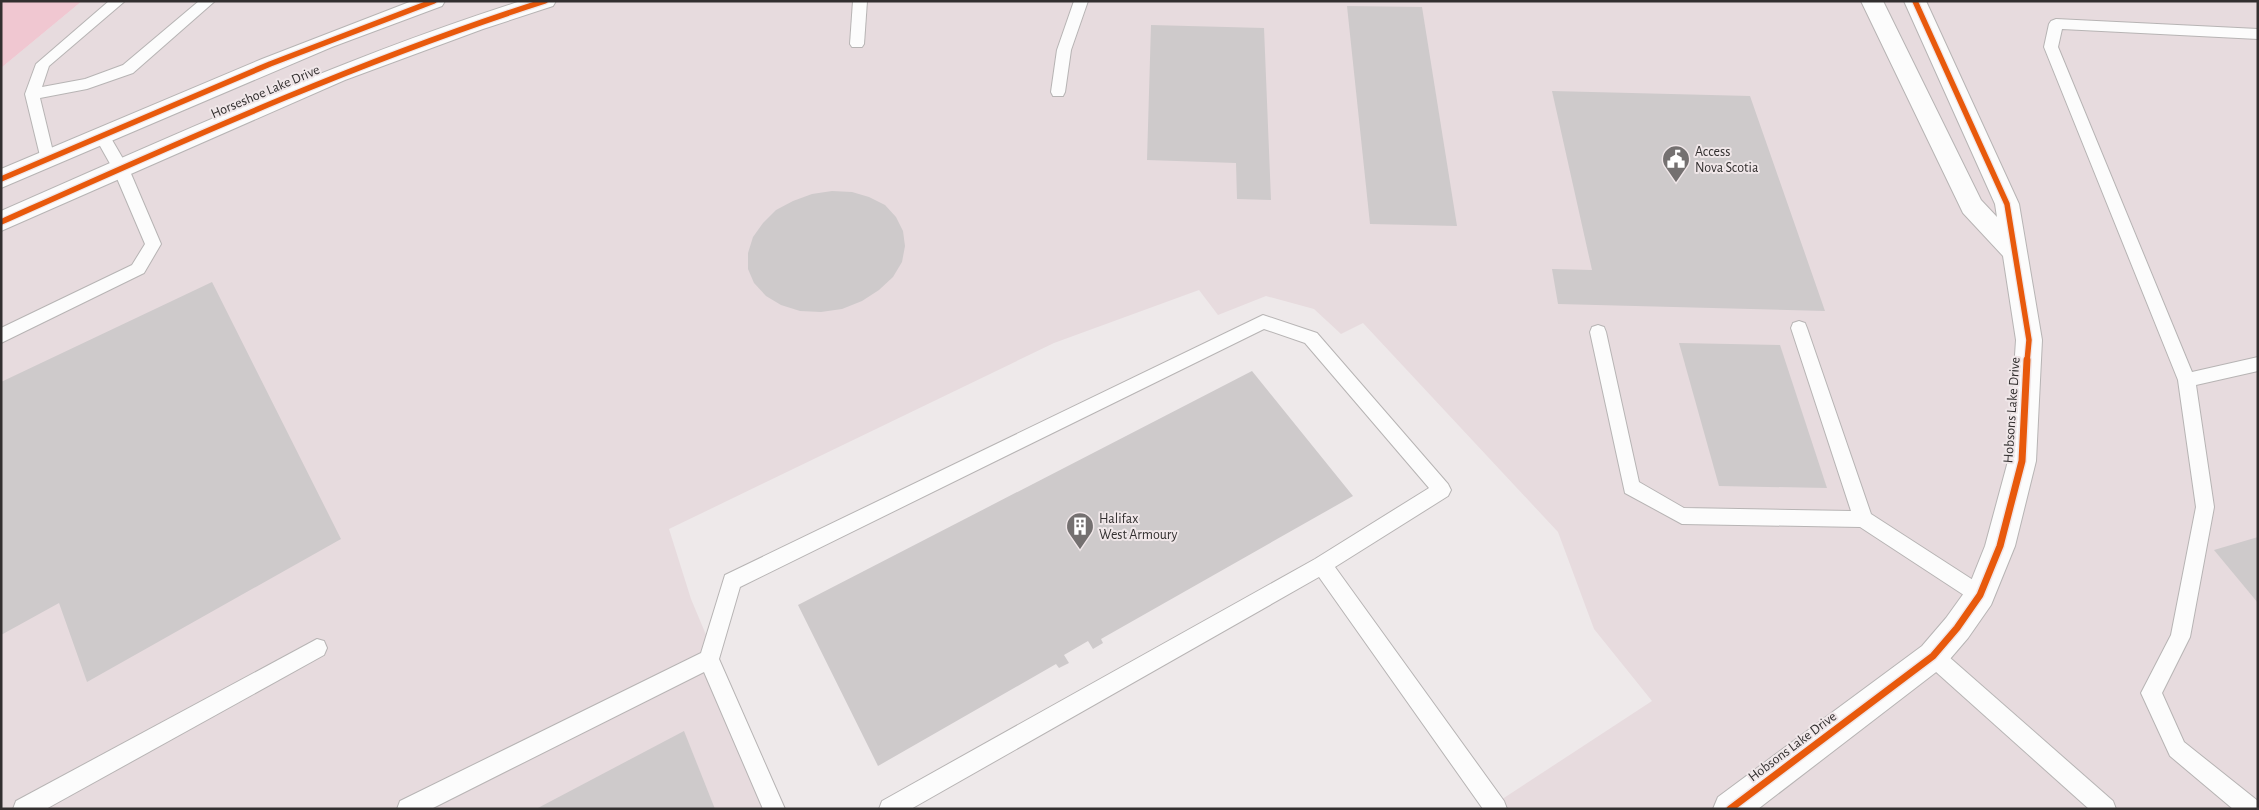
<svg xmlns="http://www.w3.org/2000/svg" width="2259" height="810" font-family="'Alegreya Sans',sans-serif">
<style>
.built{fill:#e7dbde}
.green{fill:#f0c7d1}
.building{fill:#cecacb}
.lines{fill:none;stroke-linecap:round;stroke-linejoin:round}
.service-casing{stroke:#b7b4b4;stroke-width:2}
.minor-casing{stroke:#b7b4b4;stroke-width:2}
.tertiary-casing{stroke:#b7b4b4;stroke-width:2}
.service{fill:#fcfcfc;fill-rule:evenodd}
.minor{fill:#fcfcfc;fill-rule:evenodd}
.tertiary{fill:#fcfcfc;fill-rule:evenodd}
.cycleway-far1-casing{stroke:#f0e7e9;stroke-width:8}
.cycleway-casing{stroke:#f0e7e9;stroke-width:10}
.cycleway-far1{stroke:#e8590c;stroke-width:5.5}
.cycleway{stroke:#e8590c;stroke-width:7}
.labels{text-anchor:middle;stroke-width:4;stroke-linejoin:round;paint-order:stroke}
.street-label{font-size:14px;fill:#322f2f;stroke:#f0e7e9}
.poi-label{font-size:14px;fill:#322f2f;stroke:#f0e7e9;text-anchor:start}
</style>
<rect width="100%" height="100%" fill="#eee9ea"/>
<path class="built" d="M 82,1 L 2258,1 L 2258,809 L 1487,809 L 1652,701 L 1594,629 L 1558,532 L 1363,323 L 1341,334 L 1314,309 L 1266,296 L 1218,315 L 1199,290 L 1054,343 L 669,529 L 691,599 L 779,809 L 1,809 L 1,68 Z"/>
<path class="green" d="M 1,1 L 82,1 L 1,68 Z"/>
<g class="building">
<path d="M 1347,6 L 1422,7 L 1457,226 L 1370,224 Z"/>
<path d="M 1151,25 L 1264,28 L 1271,200 L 1237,199 L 1236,163 L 1147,160 Z"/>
<path d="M 1552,91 L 1750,96 L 1825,311 L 1558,304 L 1552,269 L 1592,270 Z"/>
<path d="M 832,191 L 852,192 L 869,197 L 885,205 L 896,217 L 903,231 L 905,246 L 902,262 L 893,277 L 879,290 L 862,301 L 842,309 L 821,312 L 800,311 L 781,305 L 766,296 L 754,283 L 748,269 L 748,253 L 753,237 L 763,223 L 776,210 L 793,201 L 812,194 Z"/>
<path d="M 212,282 L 341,539 L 87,682 L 59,603 L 1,635 L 1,382 Z"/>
<path d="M 1679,343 L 1780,345 L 1827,488 L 1719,486 Z"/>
<path d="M 1252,371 L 1353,496 L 1101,639 L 1103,643 L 1093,649 L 1088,641 L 1064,655 L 1069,663 L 1059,668 L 1056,664 L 878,766 L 798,605 Z"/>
<path d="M 2258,537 L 2258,603 L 2214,550 Z"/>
<path d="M 684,731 L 715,809 L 536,809 Z"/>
</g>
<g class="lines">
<g class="service-casing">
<g id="service">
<path d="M 109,1 L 125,1 L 49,66 L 42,87 L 85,79 L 123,65 L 199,1 L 215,1 L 133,73 L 87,89 L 40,98 L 55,160 L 52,164 L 47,166 L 42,164 L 25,94 L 36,64 Z"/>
<path d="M 853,1 L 867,1 L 864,44 L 862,47 L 852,47 L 850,44 Z"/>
<path d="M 1074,1 L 1088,1 L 1071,50 L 1065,92 L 1063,96 L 1053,96 L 1051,92 L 1057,50 Z"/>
<path d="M 2056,19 L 2258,29 L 2258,39 L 2062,29 L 2058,47 L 2192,372 L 2258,357 L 2258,371 L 2196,385 L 2214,507 L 2190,637 L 2162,693 L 2184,742 L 2258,801 L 2258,809 L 2233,809 L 2170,756 L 2141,693 L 2171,635 L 2196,507 L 2178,380 L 2044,47 L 2049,24 L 2051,21 Z"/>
<path d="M 103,132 L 108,133 L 129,169 L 161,244 L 144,273 L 1,343 L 1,328 L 132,265 L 145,244 L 113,169 L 95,137 L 98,133 Z"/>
<path d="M 1263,315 L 1317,333 L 1448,484 L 1451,490 L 1448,496 L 1335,567 L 1504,801 L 1507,809 L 1483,809 L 1319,577 L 911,809 L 879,809 L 882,801 L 1315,559 L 1429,488 L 1305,343 L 1264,329 L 740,587 L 719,659 L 785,809 L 763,809 L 704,672 L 431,809 L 397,809 L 400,801 L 701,653 L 725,575 Z"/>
<path d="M 1799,321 L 1805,323 L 1807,328 L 1871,514 L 1987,589 L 1990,595 L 1987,601 L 1980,604 L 1973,601 L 1860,527 L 1682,524 L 1625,493 L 1590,332 L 1592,327 L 1598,325 L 1604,327 L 1606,332 L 1639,482 L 1684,508 L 1851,511 L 1791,328 L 1793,323 Z"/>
<path d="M 317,639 L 324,641 L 327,648 L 324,655 L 46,809 L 13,809 L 16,801 Z"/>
<path d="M 1933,647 L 1940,649 L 2113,801 L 2116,809 L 2089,809 L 1926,663 L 1923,656 L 1926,649 Z"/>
</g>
</g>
<g class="minor-casing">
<g id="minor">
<path d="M 412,1 L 445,1 L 442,6 L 332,47 L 1,188 L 1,169 L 262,59 Z"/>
<path d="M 521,1 L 556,1 L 553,6 L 483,29 L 345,80 L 1,231 L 1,211 C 172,136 342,58 521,1 Z"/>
</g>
</g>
<g class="tertiary-casing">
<path id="tertiary" d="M 1861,1 L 1883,1 L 1981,200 L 1997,217 L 1995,204 L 1904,1 L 1926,1 L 2019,204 L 2042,340 L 2036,461 L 2015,546 L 1991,605 L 1968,638 L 1944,666 L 1758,809 L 1713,809 L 1718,797 L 1922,646 L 1946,618 L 1969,586 L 1985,546 L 2008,461 L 2016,340 L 2003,256 L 1963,213 Z"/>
</g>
<use href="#service" class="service"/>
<use href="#minor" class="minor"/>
<use href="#tertiary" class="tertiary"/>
<g class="cycleway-far1-casing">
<g id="cycleway-far1">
<path d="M 1915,1 L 2007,204 L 2029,340 L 2027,362"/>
<path d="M 1,179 L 270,64 L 434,1"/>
<path d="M 1,222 C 180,142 358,61 545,1"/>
</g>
</g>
<g class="cycleway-casing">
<path id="cycleway" d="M 1730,809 L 1933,656 L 1957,628 L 1980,595 L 2000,546 L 2022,461 L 2027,360"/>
</g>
<use href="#cycleway-far1" class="cycleway-far1"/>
<use href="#cycleway" class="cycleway"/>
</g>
<defs>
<g id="civic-pin" transform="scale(1.4375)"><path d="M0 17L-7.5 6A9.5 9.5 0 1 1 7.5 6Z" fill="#747070" stroke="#f0e7e9"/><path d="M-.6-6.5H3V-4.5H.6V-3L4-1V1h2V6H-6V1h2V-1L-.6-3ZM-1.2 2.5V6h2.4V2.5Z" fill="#fff"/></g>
<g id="building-pin" transform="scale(1.4375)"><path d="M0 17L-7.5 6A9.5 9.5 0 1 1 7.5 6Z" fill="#747070" stroke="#f0e7e9"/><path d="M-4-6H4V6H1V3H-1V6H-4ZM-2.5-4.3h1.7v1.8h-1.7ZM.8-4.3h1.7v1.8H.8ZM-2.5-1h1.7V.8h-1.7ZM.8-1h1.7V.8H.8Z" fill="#fff"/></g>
</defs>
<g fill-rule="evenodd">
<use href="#civic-pin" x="1676" y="159"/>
<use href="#building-pin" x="1080" y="526"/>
</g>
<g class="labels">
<g class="street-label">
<text transform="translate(265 91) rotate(-23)" y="5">Horseshoe Lake Drive</text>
<text transform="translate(2011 410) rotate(-86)" y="5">Hobsons Lake Drive</text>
<text transform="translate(1792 746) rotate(-37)" y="5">Hobsons Lake Drive</text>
</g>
<g class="poi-label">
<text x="1695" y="156">Access<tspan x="1695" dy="16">Nova Scotia</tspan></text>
<text x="1099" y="523">Halifax<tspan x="1099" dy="16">West Armoury</tspan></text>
</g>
</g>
<rect width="2259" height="810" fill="none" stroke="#322f2f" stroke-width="5"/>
</svg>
